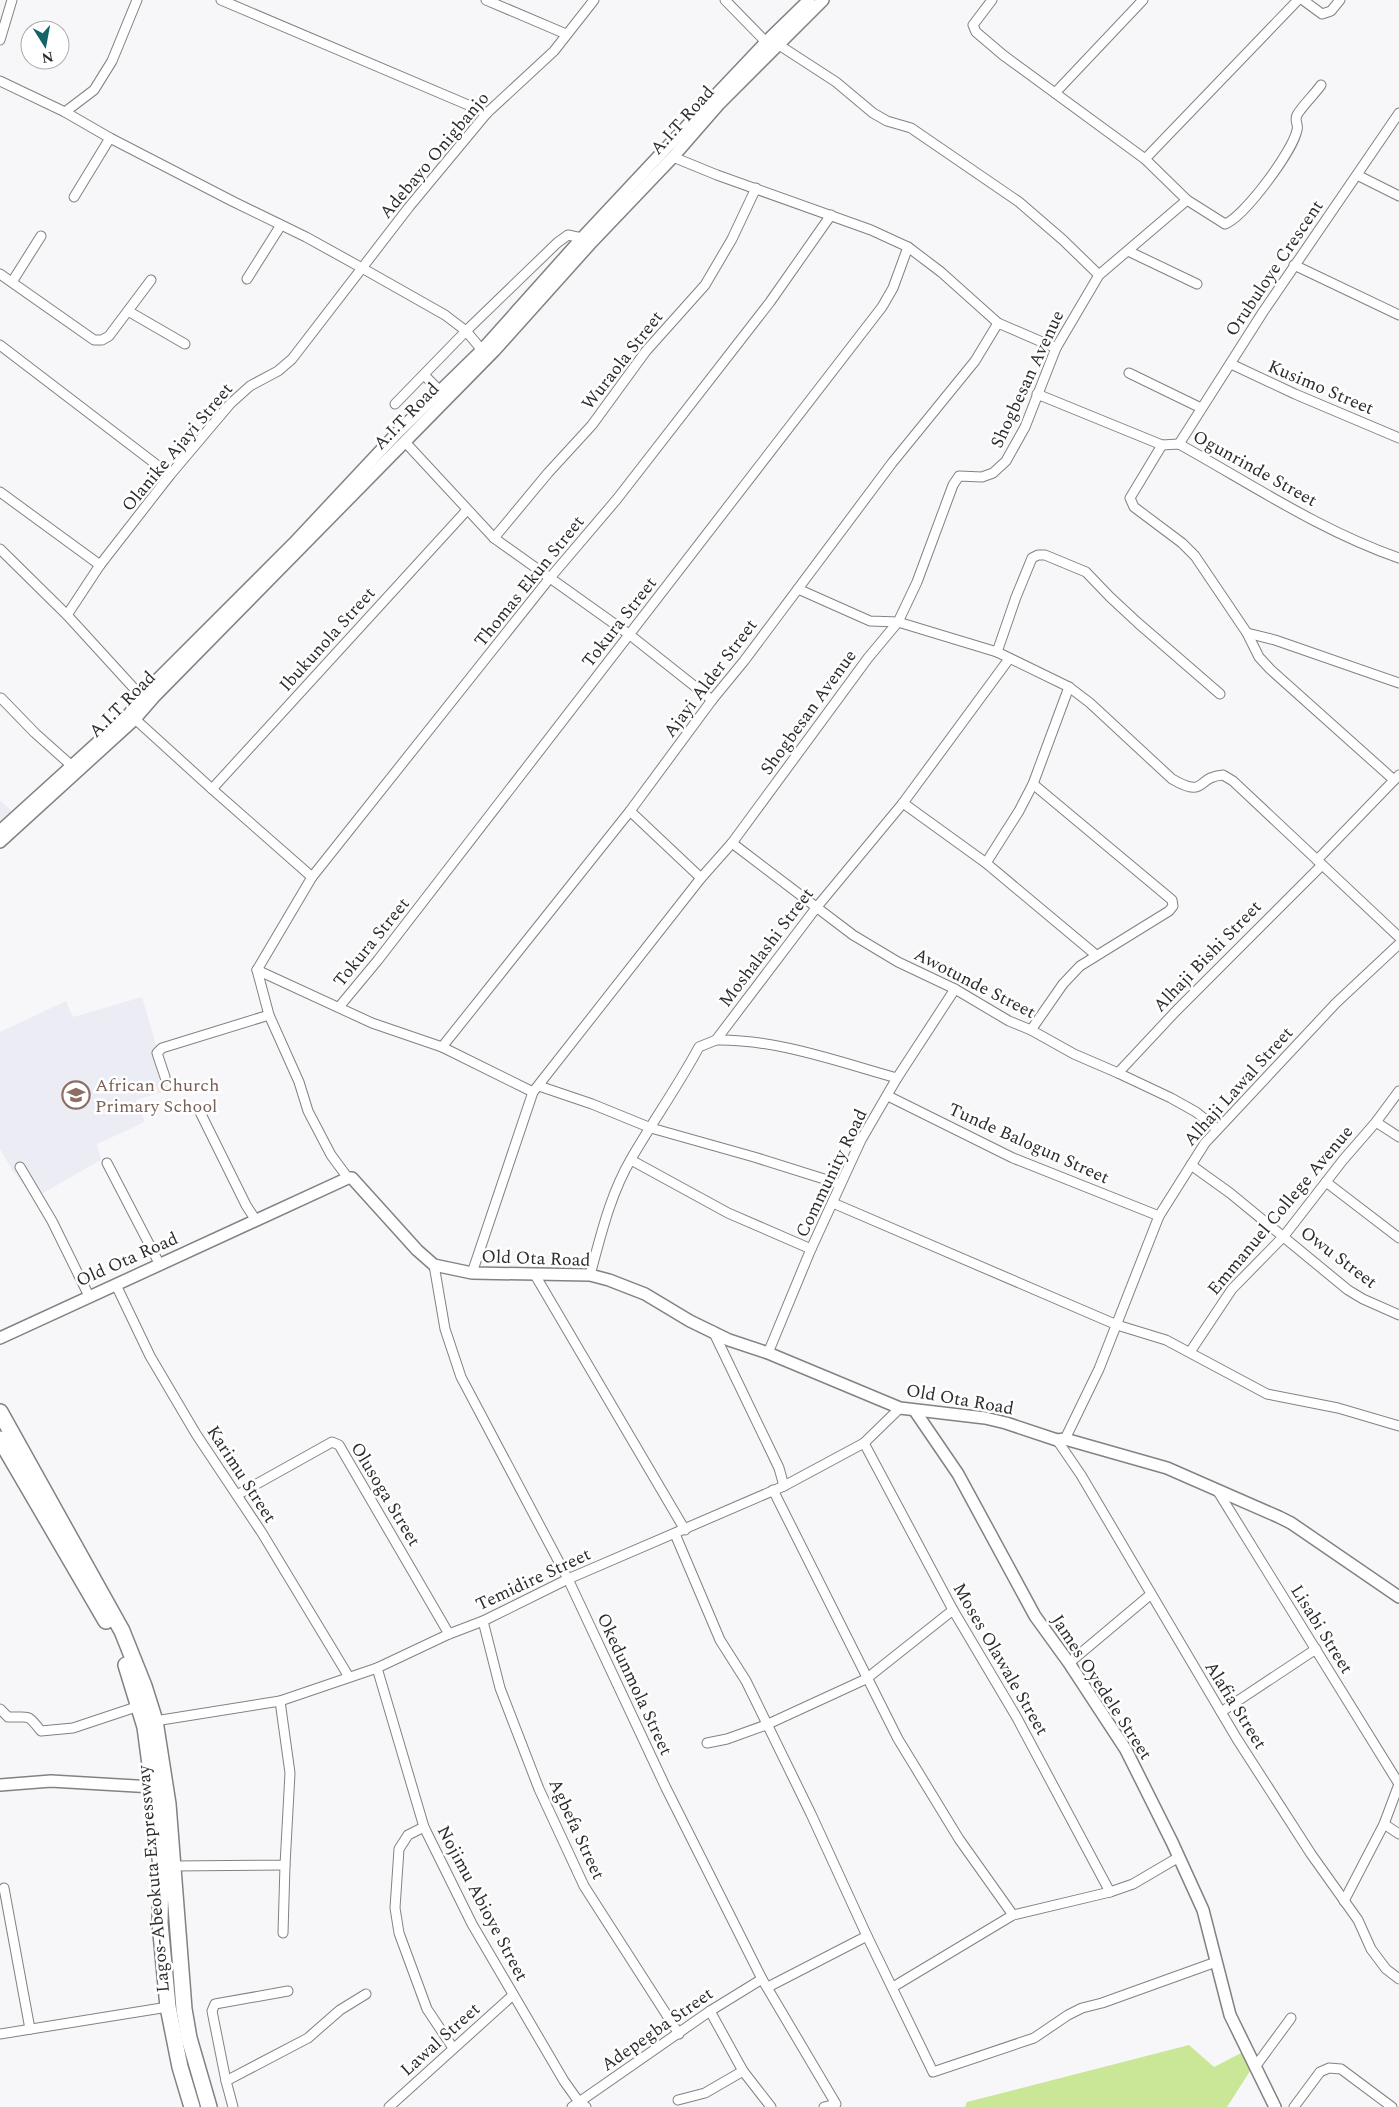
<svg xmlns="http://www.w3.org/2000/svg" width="1399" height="2107" font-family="Spectral,serif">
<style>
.built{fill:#ececf5}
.green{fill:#c9e796}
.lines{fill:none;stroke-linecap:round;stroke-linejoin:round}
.street-casing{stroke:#828284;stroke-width:11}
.secondary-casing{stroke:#828284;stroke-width:14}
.highway-casing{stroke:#828284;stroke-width:18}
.street{stroke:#fff;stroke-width:9}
.secondary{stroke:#fff;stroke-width:11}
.highway{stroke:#fff;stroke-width:15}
.labels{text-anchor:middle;stroke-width:5;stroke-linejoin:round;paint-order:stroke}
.street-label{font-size:18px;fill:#2c2c2c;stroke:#fff}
.education-label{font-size:18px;fill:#785e54;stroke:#fff;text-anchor:start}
</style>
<rect width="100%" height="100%" fill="#f7f7f9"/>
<g class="built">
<path d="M 0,800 L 17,816 L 0,830 Z"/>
<path d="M 142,997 L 169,1090 L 136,1100 L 145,1122 L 97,1144 L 101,1160 L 34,1198 L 12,1170 L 0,1149 L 0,1032 L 66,1001 L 73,1017 Z"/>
</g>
<path class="green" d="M 1189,2045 L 1214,2067 L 1245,2051 L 1252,2068 L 1227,2107 L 965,2107 L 967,2102 Z"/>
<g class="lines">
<g class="street-casing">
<g id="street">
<path d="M 221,0 L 487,113"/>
<path d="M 486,0 L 566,34"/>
<path d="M 725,0 L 766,42"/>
<path d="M 992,0 L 973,25 L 976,32 L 1003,55 L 1145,159 L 1187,200 L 1225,224 C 1244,217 1293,151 1297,130 C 1299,125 1294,121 1297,115 C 1303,105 1314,95 1321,85"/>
<path d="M 1303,0 L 1322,14 L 1331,11 L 1340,0"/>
<path d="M 0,40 L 12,0"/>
<path d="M 779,45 L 836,82 L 873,113 L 887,121 L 911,128 L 1019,202 L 1063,240 L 1099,275"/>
<path d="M 0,81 L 65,112 L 110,138 L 234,202 L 306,237 L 362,268 L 445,315 L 466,331 L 482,350"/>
<path d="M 1055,93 L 1143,0"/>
<path d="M 65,112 L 94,90 L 112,61 L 137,0"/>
<path d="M 673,157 L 717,175 L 871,230 L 908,247 L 941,272 L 998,323 L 1056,348"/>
<path d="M 1145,159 L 1298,0"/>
<path d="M 1357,175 L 1399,196"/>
<path d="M 74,197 L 110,138"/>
<path d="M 1128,251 L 1197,284"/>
<path d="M 1294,265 L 1399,315"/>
<path d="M 0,274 L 94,340 L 102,340 L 109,336 L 151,280"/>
<path d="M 247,279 L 281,225"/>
<path d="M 12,282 L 41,236"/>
<path d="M 128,311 L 185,344"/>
<path d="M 0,345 L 170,475"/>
<path d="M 1231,364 L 1295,394 L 1399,438"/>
<path d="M 1129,373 L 1201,408"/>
<path d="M 424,375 L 440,391"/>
<path d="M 1037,394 L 1162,445 L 1179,444 C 1251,484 1321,531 1399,558"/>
<path d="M 395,404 L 466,331 L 557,243 L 568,235 L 582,238"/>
<path d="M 405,442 L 494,538 L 630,635 L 712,700"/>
<path d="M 1179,444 L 1263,312 L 1399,113"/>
<path d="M 1162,445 L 1130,498 L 1134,507 L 1182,543 L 1195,556 L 1247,633 L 1259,657 L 1270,669 L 1394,780"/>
<path d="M 0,492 L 100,565"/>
<path d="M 494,538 L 548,473 L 592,425 L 646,351 L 705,285 L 732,239 L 756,188"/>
<path d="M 0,549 L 67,615 L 141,696"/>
<path d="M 798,589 L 870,621 L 898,622 L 997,652 L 1069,687 L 1090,703 L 1172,779 C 1207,799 1195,777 1223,775 L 1233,781 L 1399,937"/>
<path d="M 67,615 L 100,565 L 170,475 L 230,404 L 250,386 L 278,371 L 292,359 L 409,207 L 487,113 L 554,51 L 594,0"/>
<path d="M 1247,633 L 1275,640 L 1399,683"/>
<path d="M 997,652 L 1016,597 L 1032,558 L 1038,555 L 1045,555 L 1086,572 L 1110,597 L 1138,623 L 1220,694"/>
<path d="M 1,698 L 35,733 L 72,766"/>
<path d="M 135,719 L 212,789 L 312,877"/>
<path d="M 212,789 L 467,510"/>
<path d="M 903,803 L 986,863 L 1096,955"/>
<path d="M 630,811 L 701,878"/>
<path d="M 732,843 L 853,935 L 898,962 L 955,989 L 1009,1021 L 1031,1030 L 1074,1054 L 1118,1073 L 1171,1098 L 1196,1112 L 1217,1129"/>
<path d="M 1317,860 L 1399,775"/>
<path d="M 986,863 L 1019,811 L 1033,784 L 1069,687"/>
<path d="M 257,970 L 312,877 L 549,579 L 617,499 L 770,302 L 831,215"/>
<path d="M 257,970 L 372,1023 L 442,1047 L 533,1092"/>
<path d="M 257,970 L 269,1015 L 299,1082 L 308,1111 L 331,1155 L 348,1178"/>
<path d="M 339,1007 L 378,960 L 882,307 L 893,288 L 908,247"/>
<path d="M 1031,1030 L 1063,984 L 1080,966 L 1169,911 L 1173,906 L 1172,900 L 1033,784"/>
<path d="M 716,1040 C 777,1039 839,1062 897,1078"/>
<path d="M 442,1047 L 630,811 L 712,700 L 744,661 L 892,463 L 975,361 L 998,323"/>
<path d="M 1118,1073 L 1176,1011 L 1322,865"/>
<path d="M 165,1077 L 157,1053 L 162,1048 L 269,1015"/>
<path d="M 539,1086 L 592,1104 L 651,1128 L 754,1157 L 840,1184"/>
<path d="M 888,1096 L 1013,1158 L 1159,1216"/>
<path d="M 199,1110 L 246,1205 L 255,1219"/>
<path d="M 1376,1122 L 1399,1137"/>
<path d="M 631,1160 L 728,1213 L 811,1249"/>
<path d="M 107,1163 L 160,1265"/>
<path d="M 1191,1165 L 1230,1193 L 1348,1290 L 1363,1299 L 1399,1315"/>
<path d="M 20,1167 L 52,1221 L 89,1296"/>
<path d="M 1326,1182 L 1399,1238"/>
<path d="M 833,1203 L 1117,1325 L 1166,1340 L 1267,1394 L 1338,1408 L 1399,1426"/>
<path d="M 434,1265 L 445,1329 L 461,1377 L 568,1579 L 666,1788 L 762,1979 L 836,2104 L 824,2107"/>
<path d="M 472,1273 L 533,1092 L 701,878 L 732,843 L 868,658 L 898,622 L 917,582 L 953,485 L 959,476 L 982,477 L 993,473 L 1006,461 L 1025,427 L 1056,348 L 1099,275 L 1187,200"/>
<path d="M 535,1275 L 685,1530"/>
<path d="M 590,1275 C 601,1235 610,1195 631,1159 C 653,1121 678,1086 699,1047 L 716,1040 L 816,908 L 903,803 L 1009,659"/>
<path d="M 116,1285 L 150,1356 L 196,1434 L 262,1533 L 349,1677"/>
<path d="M 713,1331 L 779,1468 L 784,1486"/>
<path d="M 1190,1352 L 1232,1289 L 1284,1236 L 1343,1160 L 1376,1122 L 1399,1091"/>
<path d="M 768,1353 L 811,1249 L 861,1140 L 897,1078 L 955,989"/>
<path d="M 1065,1439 L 1099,1369 L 1159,1216 L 1205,1143 L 1336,1003 L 1399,944"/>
<path d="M 1057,1440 L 1081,1475 L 1237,1739 L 1311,1854 L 1358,1920 L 1371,1949 L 1386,1969 L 1399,1979"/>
<path d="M 864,1443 L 953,1610 L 1017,1718 L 1110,1892"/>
<path d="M 773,1490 L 898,1739 L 959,1839 L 1013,1915"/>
<path d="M 1217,1490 L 1399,1784"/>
<path d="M 237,1495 L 332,1442 L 339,1445 L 449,1634"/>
<path d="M 675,1534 L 720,1640 L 746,1681 L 811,1814 L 867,1936 L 933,2072 L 1034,2038 L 1068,2015 L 1082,2008 L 1102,2003 L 1216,1962"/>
<path d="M 483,1621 L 500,1688 L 539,1789 L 584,1886 L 679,2034"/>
<path d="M 1069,1663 L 1150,1595"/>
<path d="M 377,1668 L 424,1827 L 472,1924 L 564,2081 L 579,2102 L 586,2107"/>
<path d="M 0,1709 L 8,1717 C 30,1718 26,1712 41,1731 L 73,1728 L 139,1706"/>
<path d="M 1221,1712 L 1316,1649"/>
<path d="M 155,1721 L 280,1701 L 377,1668 L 449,1634 L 483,1621 L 568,1579 L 784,1486 L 864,1443 L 900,1408"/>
<path d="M 707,1743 L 727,1739 L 766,1725 L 866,1679 L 953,1610"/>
<path d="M 1384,1824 L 1399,1834"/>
<path d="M 424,1827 L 408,1835 L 399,1849 L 395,1908 L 399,1933 L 427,2009 L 453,2048"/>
<path d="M 173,1866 L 285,1865 L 290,1773 L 280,1701"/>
<path d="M 4,1888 L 30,2029"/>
<path d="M 1344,1901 L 1384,1824 L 1399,1784"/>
<path d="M 283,1933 L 285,1865"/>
<path d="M 768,1987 L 867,1936"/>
<path d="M 893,1987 L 1013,1915 L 1110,1892 L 1133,1884 L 1179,1857"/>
<path d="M 710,2011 L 743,2071 L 771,2107"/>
<path d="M 0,2034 L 168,2007"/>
<path d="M 1255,2067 L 1291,2018"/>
<path d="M 226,2081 L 212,2011 L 215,2004 L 288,1991"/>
<path d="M 678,2100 L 705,2093 L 743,2071"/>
<path d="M 233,2107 L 226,2081 L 308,2038 L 340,2010 L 366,1994"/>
<path d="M 389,2107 L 513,1995"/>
<path d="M 572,2107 L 710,2011 L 762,1979"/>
<path d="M 1294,2107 L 1320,2072 L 1329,2068 L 1341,2069 L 1392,2107"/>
</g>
</g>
<g class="secondary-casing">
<g id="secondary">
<path d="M 0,831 L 130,713 L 141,696 L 294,543 L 398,432 L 482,350 L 582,238 L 713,98 L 766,42 L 809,0"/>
<path d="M 0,842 L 135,719 L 155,696 L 494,351 L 590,244 L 673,157 L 720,103 L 823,0"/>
<path d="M 0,1338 L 348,1178 L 352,1178 L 417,1250 L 434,1265 L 472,1273 L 590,1275 L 609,1280 L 645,1294 L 690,1321 L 729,1340 L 768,1353 L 900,1408 L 985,1418 L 1006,1423 L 1057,1440 L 1065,1439 L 1167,1468 L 1279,1517 L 1291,1523 L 1399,1597"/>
<path d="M 915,1411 L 958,1474 L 1035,1616 L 1069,1663 L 1126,1750 L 1172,1842 L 1203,1910 L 1230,2015 L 1275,2107"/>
<path d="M 0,1785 L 51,1781 L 153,1787"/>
</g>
</g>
<g class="highway-casing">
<g id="highway">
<path d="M 0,1412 L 122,1631 L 144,1686 L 155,1721 L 168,1804 L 184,2009 L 189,2038 L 209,2107"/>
<path d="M 0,1439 L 106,1621"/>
<path d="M 126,1665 L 145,1727 L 153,1787 L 161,1868 L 160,1923 L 168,2007 L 180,2067 L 192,2107"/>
</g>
</g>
<use href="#street" class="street"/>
<use href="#secondary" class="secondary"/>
<use href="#highway" class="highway"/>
</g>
<defs>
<g id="school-ring" transform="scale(1.4375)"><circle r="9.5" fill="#fff" stroke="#8d6e63" stroke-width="1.5"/><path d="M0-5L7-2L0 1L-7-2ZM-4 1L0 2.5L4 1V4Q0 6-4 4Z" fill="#8d6e63"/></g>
</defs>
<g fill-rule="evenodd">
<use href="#school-ring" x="76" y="1095"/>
</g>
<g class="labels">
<g class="street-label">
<text transform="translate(682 120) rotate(-48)" y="6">A.I.T Road</text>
<text transform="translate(434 155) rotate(-50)" y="6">Adebayo Onigbanjo</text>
<text transform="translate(1274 268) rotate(-56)" y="6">Orubuloye Crescent</text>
<text transform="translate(622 360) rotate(-52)" y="6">Wuraola Street</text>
<text transform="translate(1027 379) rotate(-65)" y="6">Shogbesan Avenue</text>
<text transform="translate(1321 387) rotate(23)" y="6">Kusimo Street</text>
<text transform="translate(406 416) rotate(-46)" y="6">A.I.T Road</text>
<text transform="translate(177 447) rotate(-50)" y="6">Olanike Ajayi Street</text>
<text transform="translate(1255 468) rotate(29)" y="6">Ogunrinde Street</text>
<text transform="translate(529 581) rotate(-51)" y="6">Thomas Ekun Street</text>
<text transform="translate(619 622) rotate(-52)" y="6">Tokura Street</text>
<text transform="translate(327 639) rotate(-48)" y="6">Ibukunola Street</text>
<text transform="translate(710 678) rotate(-53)" y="6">Ajayi Alder Street</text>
<text transform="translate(122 704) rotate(-45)" y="6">A.I.T Road</text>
<text transform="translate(808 712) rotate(-54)" y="6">Shogbesan Avenue</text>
<text transform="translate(371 942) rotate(-51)" y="6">Tokura Street</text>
<text transform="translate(766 947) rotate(-53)" y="6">Moshalashi Street</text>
<text transform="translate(1207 956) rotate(-46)" y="6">Alhaji Bishi Street</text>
<text transform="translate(975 983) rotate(27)" y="6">Awotunde Street</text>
<text transform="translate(1238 1086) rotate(-48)" y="6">Alhaji Lawal Street</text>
<text transform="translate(1029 1143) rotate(24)" y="6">Tunde Balogun Street</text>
<text transform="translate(831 1173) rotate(-64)" y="6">Community Road</text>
<text transform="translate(1280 1210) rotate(-50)" y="6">Emmanuel College Avenue</text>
<text transform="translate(1339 1257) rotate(37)" y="6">Owu Street</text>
<text transform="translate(536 1258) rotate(2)" y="6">Old Ota Road</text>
<text transform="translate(127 1259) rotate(-24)" y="6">Old Ota Road</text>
<text transform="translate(960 1399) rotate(10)" y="6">Old Ota Road</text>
<text transform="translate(242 1474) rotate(57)" y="6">Karimu Street</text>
<text transform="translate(386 1494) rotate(59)" y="6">Olusoga Street</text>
<text transform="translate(533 1579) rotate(-25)" y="6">Temidire Street</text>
<text transform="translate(1322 1629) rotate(58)" y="6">Lisabi Street</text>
<text transform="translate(1001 1659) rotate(60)" y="6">Moses Olawale Street</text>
<text transform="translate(635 1684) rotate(65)" y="6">Okedunmola Street</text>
<text transform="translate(1102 1687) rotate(57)" y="6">James Oyedele Street</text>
<text transform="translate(1236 1705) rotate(58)" y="6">Alafia Street</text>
<text transform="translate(577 1829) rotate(65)" y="6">Agbefa Street</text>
<text transform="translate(153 1879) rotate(-95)" y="6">Lagos-Abeokuta Expressway</text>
<text transform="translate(483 1903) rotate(62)" y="6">Nojimu Abioye Street</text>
<text transform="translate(657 2029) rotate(-35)" y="6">Adepegba Street</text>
<text transform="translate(440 2039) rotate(-42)" y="6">Lawal Street</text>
</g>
<g class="education-label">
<text x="95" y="1091">African Church<tspan x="95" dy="21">Primary School</tspan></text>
</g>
</g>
<g transform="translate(45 45) rotate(169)"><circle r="24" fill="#ffffff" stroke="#ababab"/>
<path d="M0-4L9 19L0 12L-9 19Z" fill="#146367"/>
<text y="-8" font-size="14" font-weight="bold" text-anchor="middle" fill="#2c2c2c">N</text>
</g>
</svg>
